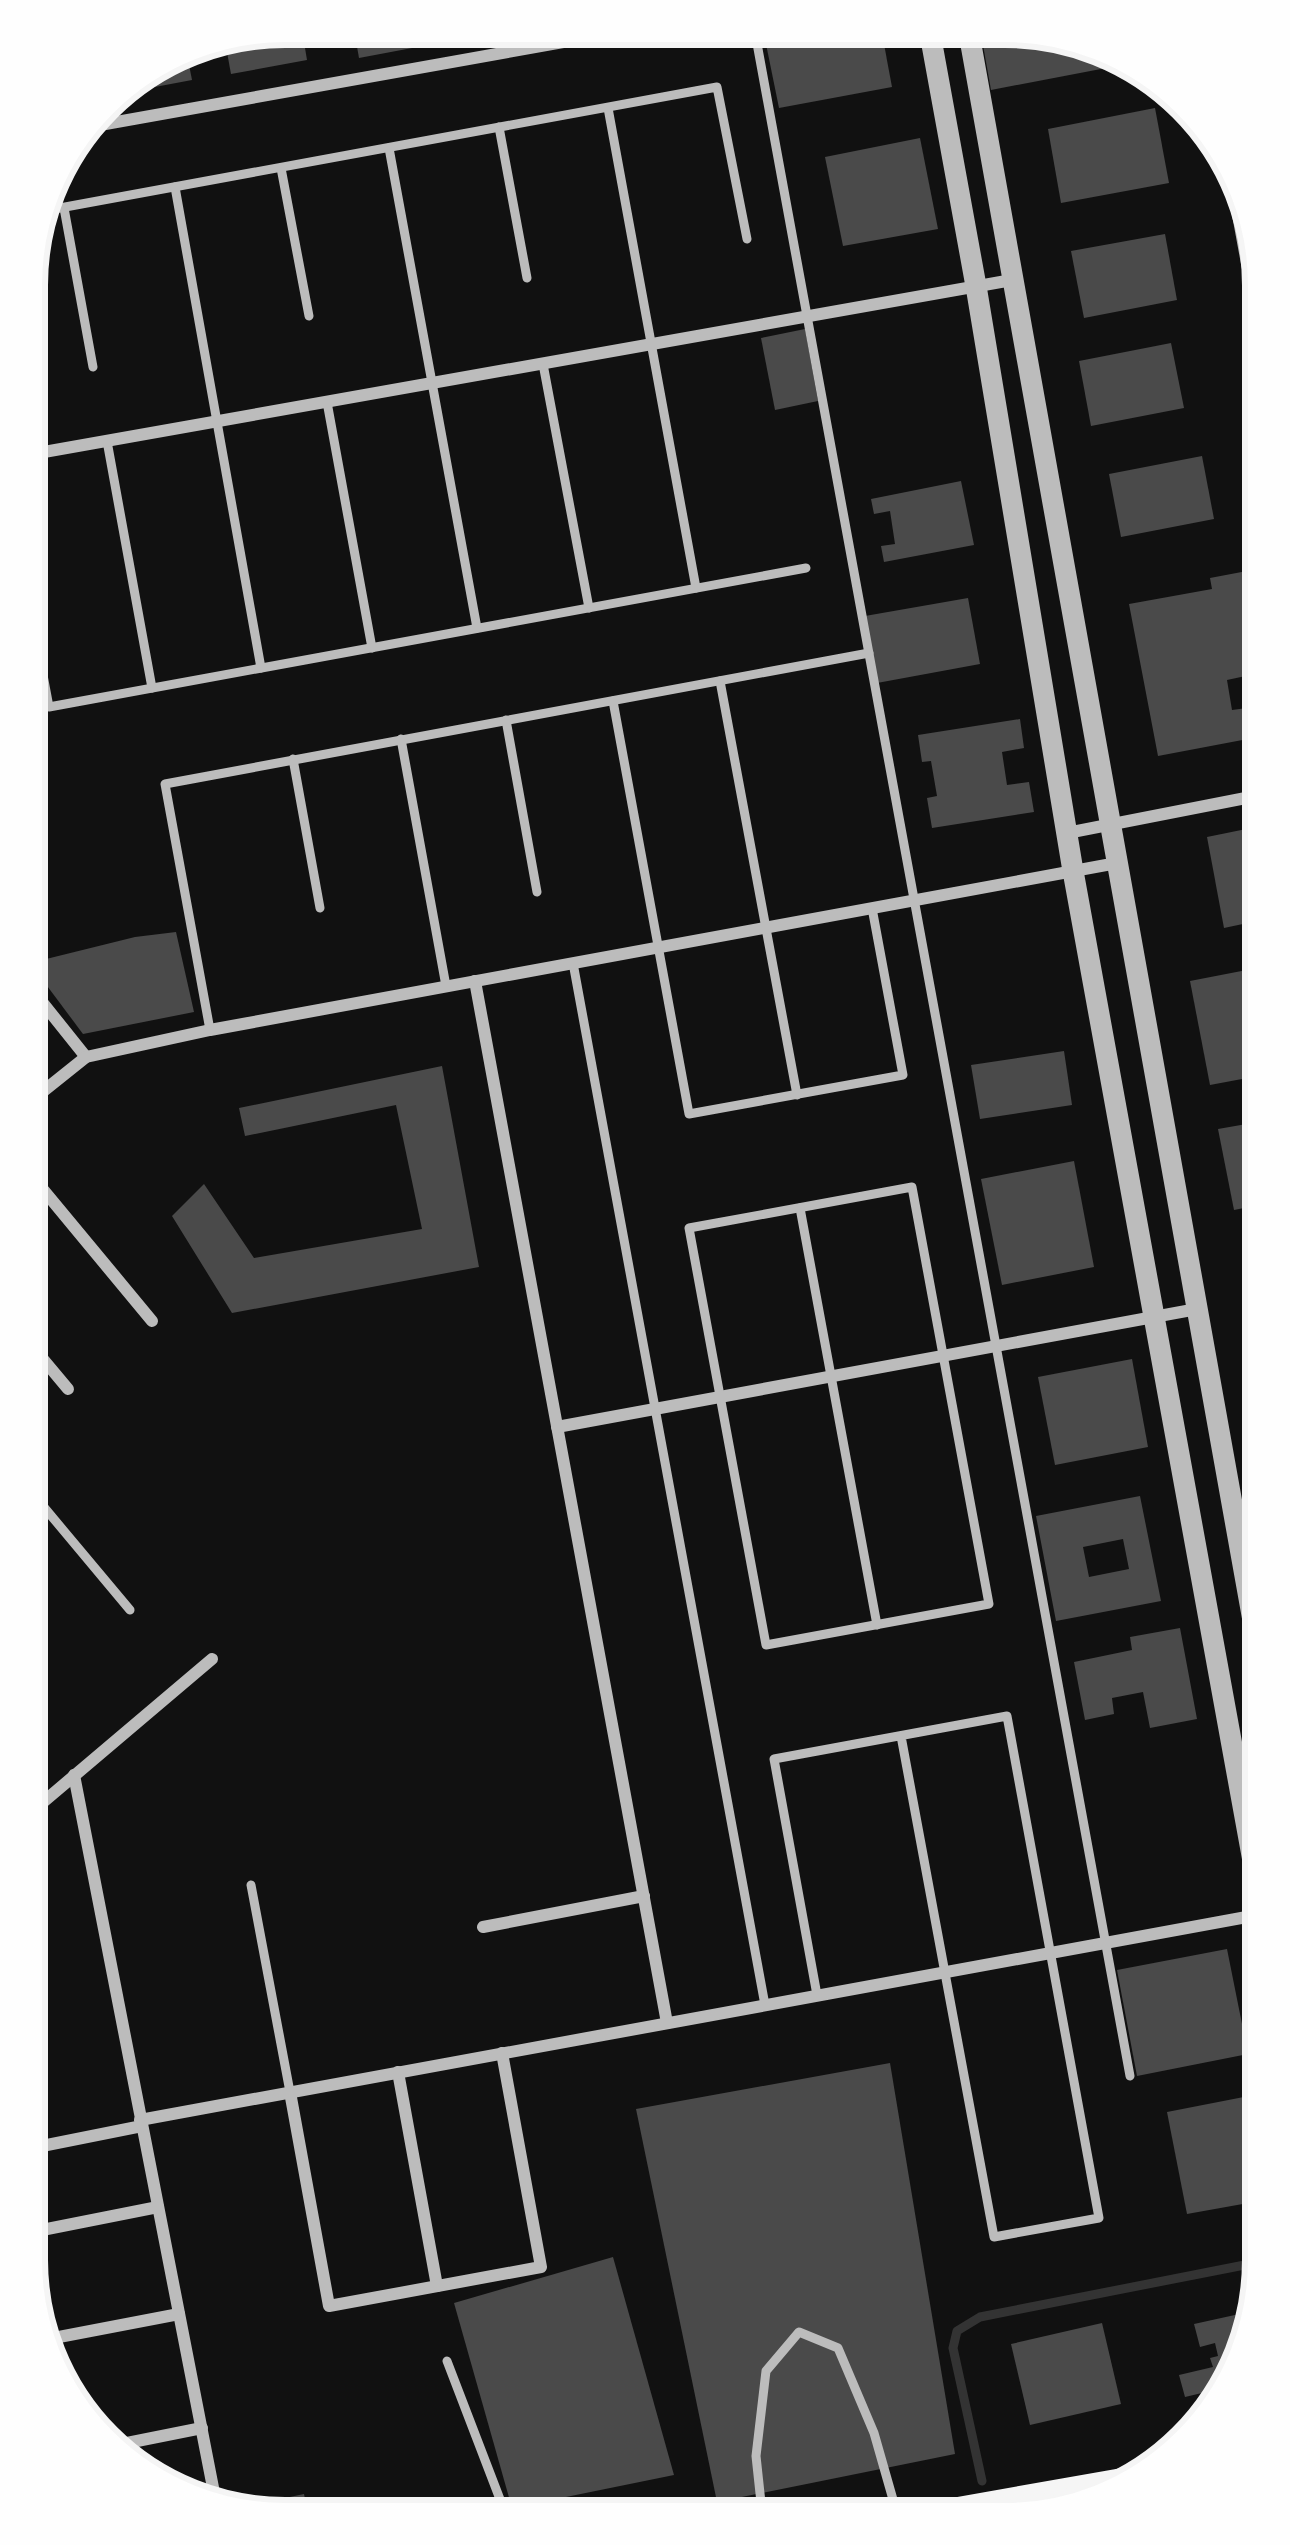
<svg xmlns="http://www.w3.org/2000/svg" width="1290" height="2545" font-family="Inter,sans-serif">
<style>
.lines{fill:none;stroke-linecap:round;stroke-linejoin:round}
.stream{stroke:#333;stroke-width:9}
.building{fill:#4a4a4a;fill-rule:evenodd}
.service{stroke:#bcbcbc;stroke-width:9}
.minor{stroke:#bcbcbc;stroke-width:12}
.tertiary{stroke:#bcbcbc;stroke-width:21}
.secondary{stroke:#f5f5f5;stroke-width:24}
.rim{fill:none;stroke:#f5f5f5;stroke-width:6}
</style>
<rect width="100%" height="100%" fill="#111"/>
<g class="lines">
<path class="stream" d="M 982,2481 L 953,2348 L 957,2331 L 980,2317 L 1265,2261"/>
</g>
<g class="building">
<path d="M 285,24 L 301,24 L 307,60 L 231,74 L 224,36 Z"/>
<path d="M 353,24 L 457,25 L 460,39 L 359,58 Z"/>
<path d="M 496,25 L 587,26 L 589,34 L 501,52 Z"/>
<path d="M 850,28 L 881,28 L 892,87 L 779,108 L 766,44 Z"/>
<path d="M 980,28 L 1055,29 L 1127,64 L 991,90 Z"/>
<path d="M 185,44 L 192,80 L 107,96 L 112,89 Z"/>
<path d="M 1155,108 L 1169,183 L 1061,203 L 1048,129 Z"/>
<path d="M 920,138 L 938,229 L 843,246 L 825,157 Z"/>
<path d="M 1165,234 L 1177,300 L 1084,318 L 1071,251 Z"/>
<path d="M 805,329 L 818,401 L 775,410 L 761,338 Z"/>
<path d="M 1171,343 L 1184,408 L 1091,426 L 1079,361 Z"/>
<path d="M 1202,456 L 1214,519 L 1121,537 L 1109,474 Z"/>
<path d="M 961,481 L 974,545 L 884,562 L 881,546 L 895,544 L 890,511 L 874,514 L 871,499 Z"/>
<path d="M 1247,571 L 1255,612 L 1255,674 L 1227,680 L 1232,710 L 1247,708 L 1253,738 L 1158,756 L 1129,604 L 1212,589 L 1210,578 Z"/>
<path d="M 968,598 L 980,664 L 877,683 L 865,616 Z"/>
<path d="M 1020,719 L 1024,748 L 1002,752 L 1007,785 L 1029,782 L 1034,812 L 932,828 L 927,798 L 937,796 L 931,761 L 922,762 L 918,735 Z"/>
<path d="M 1256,827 L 1257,921 L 1224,928 L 1207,837 Z"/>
<path d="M 176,932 L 194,1012 L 83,1034 L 30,963 L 135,937 Z"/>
<path d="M 1257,968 L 1258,1076 L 1210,1085 L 1190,981 Z"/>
<path d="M 1064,1051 L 1072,1105 L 980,1119 L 971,1065 Z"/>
<path d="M 442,1066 L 479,1267 L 232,1313 L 172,1216 L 204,1184 L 254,1258 L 422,1229 L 396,1105 L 245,1136 L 239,1108 Z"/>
<path d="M 1258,1122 L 1259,1205 L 1234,1210 L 1218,1129 Z"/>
<path d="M 1074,1161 L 1094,1267 L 1002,1285 L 981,1179 Z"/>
<path d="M 1259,1274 L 1259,1317 L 1257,1317 L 1249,1276 Z"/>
<path d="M 1132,1359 L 1148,1447 L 1055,1465 L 1038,1377 Z"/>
<path d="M 1140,1496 L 1161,1601 L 1056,1621 L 1036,1516 ZM 1123,1539 L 1129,1569 L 1089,1577 L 1083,1547 Z"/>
<path d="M 1180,1628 L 1197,1719 L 1150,1728 L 1143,1692 L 1112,1698 L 1114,1714 L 1085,1720 L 1074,1662 L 1132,1650 L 1130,1637 Z"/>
<path d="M 1227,1949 L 1248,2054 L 1137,2076 L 1117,1970 Z"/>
<path d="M 890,2063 L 955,2454 L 717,2502 L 636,2109 Z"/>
<path d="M 1254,2095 L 1265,2153 L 1265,2200 L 1187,2214 L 1167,2112 Z"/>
<path d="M 613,2257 L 674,2475 L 512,2508 L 454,2303 Z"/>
<path d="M 1253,2311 L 1223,2388 L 1185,2397 L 1179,2375 L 1213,2367 L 1210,2358 L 1218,2356 L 1215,2343 L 1200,2347 L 1194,2324 Z"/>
<path d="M 1102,2323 L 1121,2404 L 1030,2425 L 1011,2344 Z"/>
<path d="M 304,2494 L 309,2518 L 255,2519 L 252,2505 Z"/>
</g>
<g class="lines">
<g class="service">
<path d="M 754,27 L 1130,2076"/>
<path d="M 608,108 L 696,588"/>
<path d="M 499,127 L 527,278"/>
<path d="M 389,148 L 477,628"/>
<path d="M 281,168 L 309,316"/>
<path d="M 175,187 L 261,668"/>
<path d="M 64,208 L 93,367"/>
<path d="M 38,212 L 717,87 L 747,239"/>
<path d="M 543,364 L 589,608"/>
<path d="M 327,402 L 372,648"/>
<path d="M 107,441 L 152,688"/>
<path d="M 28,595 L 49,707 L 806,568"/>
<path d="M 720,681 L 797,1095"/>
<path d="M 613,701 L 689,1114 L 903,1075 L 872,908"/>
<path d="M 506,720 L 537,892"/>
<path d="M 401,739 L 446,986"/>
<path d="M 293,759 L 320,908"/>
<path d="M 573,963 L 765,2005"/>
<path d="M 210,1030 L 165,784 L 869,653"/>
<path d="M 912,1187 L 989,1604 L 766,1645 L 689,1228 Z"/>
<path d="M 800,1208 L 877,1625"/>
<path d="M 33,1514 L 43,1506 L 130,1610"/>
<path d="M 251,1885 L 290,2092"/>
<path d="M 817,1995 L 774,1759 L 1007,1716 L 1099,2218 L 994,2237 L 901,1736"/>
<path d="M 447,2361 L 506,2515"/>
<path d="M 762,2512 L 756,2456 L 766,2371 L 799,2332 L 838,2348 L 874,2433 L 896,2510"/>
</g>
<g class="minor">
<path d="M 83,128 L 653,26"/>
<path d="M 1229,166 L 1253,296"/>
<path d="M 27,455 L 1012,280"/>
<path d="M 1067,833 L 1256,796"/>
<path d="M 475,981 L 667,2023"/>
<path d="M 30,987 L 86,1057"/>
<path d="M 31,1101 L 86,1057 L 210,1030 L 1117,863"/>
<path d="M 31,1175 L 152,1321"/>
<path d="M 32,1346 L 68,1389"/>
<path d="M 557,1427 L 1197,1309"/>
<path d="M 74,1775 L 216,2503"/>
<path d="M 35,1809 L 212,1659"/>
<path d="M 483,1927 L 644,1896"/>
<path d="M 398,2072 L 437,2286"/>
<path d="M 290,2092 L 329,2306 L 541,2267 L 502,2053"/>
<path d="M 140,2120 L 1263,1914"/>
<path d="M 37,2147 L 142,2126"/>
<path d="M 37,2231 L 158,2207"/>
<path d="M 38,2341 L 179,2314"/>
<path d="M 107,2447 L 202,2428"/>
</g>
<g class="tertiary">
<path d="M 929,28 L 976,286 L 1073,871 L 1263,1916"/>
<path d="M 968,28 L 1262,1671"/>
</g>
<path class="secondary" d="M 958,2509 L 1128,2479"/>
</g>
<path d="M0 0H1290V2545H0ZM285 45H1005A240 240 0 0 1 1245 285V2260A240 240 0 0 1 1005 2500H285A240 240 0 0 1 45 2260V285A240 240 0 0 1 285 45Z" fill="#fefefe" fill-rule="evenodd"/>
<path class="rim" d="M285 45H1005A240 240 0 0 1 1245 285V2260A240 240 0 0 1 1005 2500H285A240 240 0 0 1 45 2260V285A240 240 0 0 1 285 45Z"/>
</svg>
